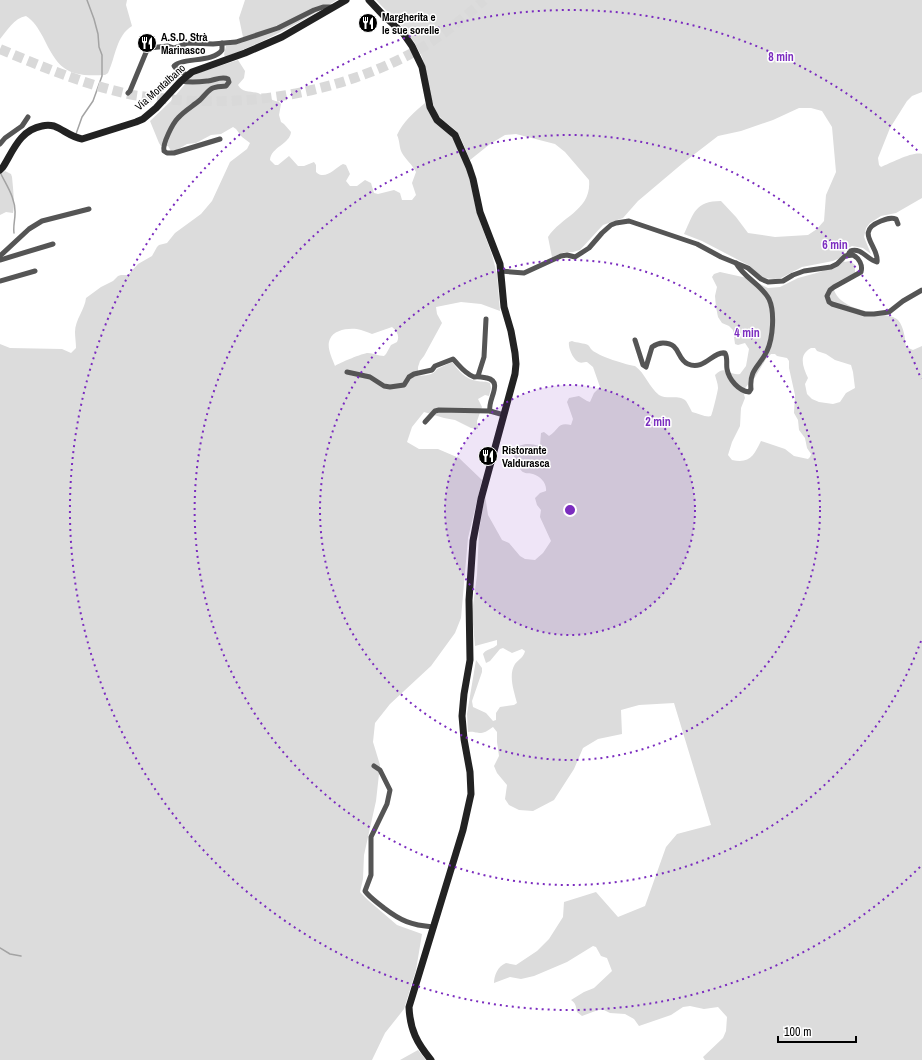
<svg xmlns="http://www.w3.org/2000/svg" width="922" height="1060" font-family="'Archivo Narrow',sans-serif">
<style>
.green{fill:#dcdcdc;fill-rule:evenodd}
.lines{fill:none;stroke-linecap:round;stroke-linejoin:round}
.stream{stroke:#a3a3a3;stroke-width:1.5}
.highway-tunnel{stroke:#d9d9d9;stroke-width:10;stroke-dasharray:10 5;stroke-linecap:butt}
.street{stroke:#555;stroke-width:5}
.secondary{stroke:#222;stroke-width:7}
.ring{fill:none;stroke:#7b2cbf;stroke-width:2;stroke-dasharray:2 4}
.labels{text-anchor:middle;stroke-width:3;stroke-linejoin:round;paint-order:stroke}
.poi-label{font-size:11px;font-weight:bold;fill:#000;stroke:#fff;text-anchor:start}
.street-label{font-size:11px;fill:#000;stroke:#fff}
.centre{fill:#7b2cbf;stroke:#fff;stroke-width:2}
.ring-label{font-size:12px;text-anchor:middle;font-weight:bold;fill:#7b2cbf;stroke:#fff;stroke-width:3;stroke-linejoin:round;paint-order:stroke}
</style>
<rect width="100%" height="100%" fill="#fff"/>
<g class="green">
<path d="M 0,0 L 127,0 L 126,5 L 132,26 C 116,36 116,56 108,73 L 105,75 C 67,77 59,70 43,37 C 38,28 34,21 26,16 C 14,18 7,31 0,39 Z"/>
<path d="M 245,0 L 337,0 C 301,22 265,42 225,57 L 224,54 L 226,46 L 244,42 L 239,18 Z"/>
<path d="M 376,0 L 922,0 L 922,92 L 912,96 L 907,101 L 890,128 L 878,158 L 879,165 L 881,167 C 891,163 913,151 922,154 L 922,198 L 896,213 L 881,216 L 870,223 L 866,228 L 864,237 L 871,254 L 863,248 L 852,246 L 846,249 L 840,258 L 833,261 L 802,267 L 781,278 L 774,279 L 763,278 L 750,266 L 702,241 L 684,234 C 694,213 695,201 721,201 L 736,217 L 748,233 L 775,237 L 808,235 L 817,229 L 824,221 L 826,195 L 836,172 L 832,127 L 822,111 L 811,108 L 799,108 L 773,120 L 741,131 L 718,136 L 683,163 L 638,201 L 623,218 L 603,225 L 580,250 L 573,252 L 565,252 L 552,257 L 548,237 C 562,216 592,210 589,180 L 565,152 L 555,144 L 516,134 L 505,135 L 490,144 L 470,160 C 466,152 462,138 457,132 C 451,125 441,121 437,113 C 428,96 429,76 422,57 C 414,35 392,17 376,0 Z"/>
<path d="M 238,60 L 245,71 L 244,78 L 238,85 C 242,93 251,91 258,93 C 265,96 271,100 279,102 L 281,104 L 279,115 L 281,122 L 284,124 L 291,132 C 290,144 271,147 270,160 L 275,165 L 278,165 L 289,156 L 298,166 L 304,166 L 314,162 L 316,165 L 316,172 C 325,181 335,168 343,164 L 346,165 L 350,174 L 346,181 L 350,186 L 357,186 L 365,180 L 371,183 L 374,193 L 378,194 L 394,190 L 400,193 L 402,200 L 412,200 L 416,195 L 412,183 L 416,172 C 412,164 406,160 402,153 C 399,148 400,141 397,135 C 403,122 414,112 425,103 L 434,121 L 450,134 L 453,138 L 469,175 L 477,213 L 492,255 L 497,274 L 500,311 L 481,304 L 461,302 L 436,307 L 437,314 L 442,323 L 424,356 L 420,361 L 418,367 L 418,376 C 425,375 433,376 437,369 L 452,362 C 459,371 465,379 477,381 C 482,382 486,381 490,383 L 491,388 L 489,396 L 485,395 L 478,399 L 482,407 L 477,421 L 478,429 L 471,428 L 455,420 L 444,418 L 424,412 L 412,427 L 407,442 L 419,449 L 438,449 L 459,458 L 482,480 L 468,538 L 461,618 L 455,633 L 431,666 L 390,704 L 375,723 L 373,742 L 380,765 L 376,801 L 364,855 L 363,879 L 360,892 L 369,901 L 397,925 L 422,934 L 416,970 L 404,1009 L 385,1033 L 372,1060 L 0,1060 L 0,344 L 10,348 L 62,349 L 71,353 L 76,348 C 76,343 75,337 75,332 C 75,320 85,309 86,298 L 101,287 L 113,281 L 118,276 L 121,275 L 128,275 L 138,264 L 152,256 L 157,247 L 159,245 L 167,243 L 175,233 L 201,214 L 212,201 L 230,162 L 247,149 L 250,143 L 242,137 L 236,129 L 233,127 L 221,134 L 211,135 L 196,143 L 187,144 L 175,151 L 171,151 L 168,146 L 161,146 L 159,143 L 150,121 L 170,102 L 191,77 L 201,72 ZM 392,327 C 397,331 400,336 397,342 L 391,345 L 386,354 L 384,356 C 378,356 373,353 368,353 C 363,353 339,363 335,366 C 332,358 326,347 330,339 C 334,329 352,327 361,330 C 365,331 369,333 372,334 Z"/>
<path d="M 5,171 L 11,174 L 12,177 C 13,188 15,204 13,213 L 6,212 L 0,215 L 0,175 Z"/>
<path d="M 845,260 L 844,262 L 850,261 L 855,265 L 855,273 L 837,282 L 833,286 C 836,306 863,311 881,314 C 887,316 894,316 898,320 C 904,327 905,338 906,347 L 913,350 L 922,346 L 922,1060 L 705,1060 L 703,1057 L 723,1038 L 726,1031 L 727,1017 L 718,1007 L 704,1009 L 690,1006 L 683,1007 L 671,1015 L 639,1026 L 634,1019 L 625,1014 L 610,1013 L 604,1010 L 598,1010 L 582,1016 L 577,1012 C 576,1007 576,1003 571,1000 L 584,992 L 594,988 L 612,971 L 607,958 L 601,956 L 596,947 L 593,946 L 567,962 L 534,976 L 521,979 L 510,977 L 494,983 C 494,975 498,966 506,963 L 516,965 L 537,951 L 549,939 L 563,917 L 564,902 L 596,892 L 618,917 L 645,906 L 666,847 L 677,834 L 711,825 L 674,703 L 639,705 L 621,710 L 622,734 L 598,739 L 583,748 L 574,769 L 554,800 L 533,811 L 519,810 L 509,805 L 505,799 L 507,785 L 497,773 L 494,766 L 499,756 L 497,742 L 497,732 L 493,727 C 490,729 485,733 481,733 C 475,733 475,731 468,732 L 467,714 L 476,660 L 482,668 L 482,672 L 472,701 L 473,707 L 486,713 L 493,721 L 496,720 L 496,713 L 500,707 L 514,705 L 517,703 C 514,691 508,675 515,664 C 519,659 524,657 525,651 L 522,649 L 512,653 L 503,648 L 500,649 L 490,661 L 486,663 L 483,654 C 486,649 493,649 497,645 L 497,640 L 475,646 L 472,613 L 477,575 L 479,531 L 485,495 L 488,515 L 502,540 L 509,543 L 520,556 L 525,559 L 535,560 L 543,553 L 551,541 L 540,517 L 541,510 L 537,505 L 535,498 L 540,493 L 546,491 C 547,483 540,476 533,474 C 530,473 526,474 523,472 C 519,470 512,453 512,449 C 524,443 528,443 540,446 L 541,433 L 544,432 L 549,436 C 559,430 557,422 571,425 L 573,419 L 567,402 L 569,398 L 579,396 L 587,401 L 590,402 L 594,393 L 600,387 L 593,367 L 587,362 C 584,362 580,364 577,361 C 572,357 568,347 569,342 L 572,341 C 577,343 584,343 588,345 C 590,347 590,348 592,350 C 598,356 627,365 635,366 C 645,373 649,387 659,395 C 667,400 679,394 686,401 C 688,404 690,408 692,412 C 697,413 707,418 711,416 C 712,415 718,391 718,388 C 718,384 716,379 715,375 C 726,364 728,376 740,374 L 746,366 L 749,349 L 745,343 L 738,345 L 735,344 L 733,330 L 729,326 L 722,323 L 718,317 L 716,307 L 715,296 L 717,287 L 712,277 L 714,274 L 720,272 L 747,278 L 768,288 L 780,287 L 798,278 L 820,272 ZM 811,348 L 815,348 L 817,351 L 826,354 L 835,360 L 851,365 L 853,372 L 855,388 L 846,393 L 840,402 L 833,404 L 819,402 L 812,399 L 807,394 L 805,384 L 808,378 C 803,367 798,355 811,348 ZM 771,354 L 775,354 L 777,356 L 787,358 L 789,361 L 789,368 L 795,395 L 794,413 L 798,420 L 799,430 L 805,438 L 807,448 L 811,454 L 810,457 L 808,459 L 794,456 L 785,449 L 761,441 C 754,455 750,464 732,460 L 728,455 L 732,442 L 740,426 L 741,408 L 745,398 L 743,391 L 749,383 L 754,379 L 766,359 Z"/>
<path d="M 418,1050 L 426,1060 L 400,1060 Z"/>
</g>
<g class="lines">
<g class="stream">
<path d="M 76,134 L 82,117 L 93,101 L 102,76 L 102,55 L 99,47 L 98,34 L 94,19 L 87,0"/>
<path d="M 0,172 C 6,185 16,198 15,214 C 15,220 13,226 14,233"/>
<path d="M 0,948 L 10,954 L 21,956"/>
</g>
<path class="highway-tunnel" d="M 0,49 C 42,67 84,84 128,94 C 141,97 155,97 167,99 C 253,108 346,91 421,48 C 442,36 466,16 484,0"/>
<g class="street">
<path d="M 188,75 L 178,71 L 174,66 C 183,57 213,63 222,50 L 222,43"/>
<path d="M 181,81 C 191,83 199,82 208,81 C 215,80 222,76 228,79 L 229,82 L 226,86 C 221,87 216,86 211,89 C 207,92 203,97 200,100 C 193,106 184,111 178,118 C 173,123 162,144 164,151 L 167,153 L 174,153 L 220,139"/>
<path d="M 128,93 L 130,91 L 147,50 L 149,48 L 168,46 L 174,48 L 188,43 L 213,44 L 236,42 L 278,28 L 314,10 L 323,7 L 332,7"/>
<path d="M 0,144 L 5,138 L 22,126 L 28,117"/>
<path d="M 848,255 L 850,251 C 862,247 867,260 877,262 C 880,247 853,232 881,221 C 886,219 891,217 896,219 L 898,224"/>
<path d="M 0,256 L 29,229 L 42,221 L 89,209"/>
<path d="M 0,260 L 53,244"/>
<path d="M 500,271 L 524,273 L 561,256 L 567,255 L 575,257 L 589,248 L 602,233 L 611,225 L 616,223 L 629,221 L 697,244 L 721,257 L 748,268 L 761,279 L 768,282 L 783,281 L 793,275 L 804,271 L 831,267 L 837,264 L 845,256 L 853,255 C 859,258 863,265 861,272 L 834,287 L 830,290 L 827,296 L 829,302 L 832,304 L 865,314 L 874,314 L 889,312 L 903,301 L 922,290"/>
<path d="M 0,281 L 35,271"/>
<path d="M 635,340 L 643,365 L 646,367 L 652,347 C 656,344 658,343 663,343 C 681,343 676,359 688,364 C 704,371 713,351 725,353 C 728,358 726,364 727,369 C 729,380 739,391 749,392 L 751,389 C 749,369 760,366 767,351 C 773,338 775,312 769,299 C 761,284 744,278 736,263"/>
<path d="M 347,372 L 370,377 L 384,386 L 390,387 L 404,385 L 409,377 L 414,374 L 432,370 L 435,366 L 453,359 C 460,366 464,373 474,377 C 478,376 482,377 487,378 C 504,382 487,400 490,411 L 504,415"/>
<path d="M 478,376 L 484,357 L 486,319"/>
<path d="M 425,422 L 435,411 L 439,410 L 490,411"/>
<path d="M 374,766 L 380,770 L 390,790 L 387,804 L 371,837 L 371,875 L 365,891 C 370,898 377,902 384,908 C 401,921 411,925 433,927"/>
</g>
<g class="secondary">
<path d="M 369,0 L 384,16 L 403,33 L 412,46 L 422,67 L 430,107 L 437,120 L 455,135 L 469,167 L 473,179 L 480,212 L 500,264 L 504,307 L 511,331 L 515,353 L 516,364 L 515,374 L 481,499 L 473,541 L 469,600 L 470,660 L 464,694 L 462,716 L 464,739 L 470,772 L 471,794 L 463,830 L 409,1007 C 410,1030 417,1043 431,1060"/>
<path d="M 0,170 L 3,167 C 13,151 20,130 42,126 C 46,125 50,125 54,126 C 64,130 71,137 82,139 L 136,122 L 143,119 L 156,108 L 181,81 L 192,72 L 245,53 L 282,37 L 346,0"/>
</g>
</g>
<circle cx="570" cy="510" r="125" fill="#7b2cbf" fill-opacity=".12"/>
<g class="ring">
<circle cx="570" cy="510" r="125"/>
<circle cx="570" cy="510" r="250"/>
<path d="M921 641A375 375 0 1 1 921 379"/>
<path d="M920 867A500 500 0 1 1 920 153"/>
</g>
<defs>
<g id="restaurant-disc" transform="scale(1)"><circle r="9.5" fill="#000" stroke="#fff"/><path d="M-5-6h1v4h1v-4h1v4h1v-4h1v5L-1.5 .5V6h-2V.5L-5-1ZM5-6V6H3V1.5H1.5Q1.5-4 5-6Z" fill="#fff"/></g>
</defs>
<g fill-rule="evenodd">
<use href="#restaurant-disc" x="368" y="23"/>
<use href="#restaurant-disc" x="147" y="43"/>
<use href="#restaurant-disc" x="488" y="456"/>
</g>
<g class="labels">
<g class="poi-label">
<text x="382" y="21">Margherita e<tspan x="382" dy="13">le sue sorelle</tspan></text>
<text x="161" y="41">A.S.D. Strà<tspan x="161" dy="13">Marinasco</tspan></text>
<text x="502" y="454">Ristorante<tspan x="502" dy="13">Valdurasca</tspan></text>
</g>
<g class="street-label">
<text transform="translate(160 87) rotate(-42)" y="4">Via Montalbano</text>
</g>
</g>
<circle cx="570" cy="510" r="6" class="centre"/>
<g class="ring-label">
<text x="781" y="61">8 min</text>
<text x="835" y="249">6 min</text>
<text x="747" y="337">4 min</text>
<text x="658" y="426">2 min</text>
</g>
<path d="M778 1036v6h78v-6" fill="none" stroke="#000000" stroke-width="2"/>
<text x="784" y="1036" font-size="12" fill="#000000" stroke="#ffffff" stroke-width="3" paint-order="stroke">100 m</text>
</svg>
